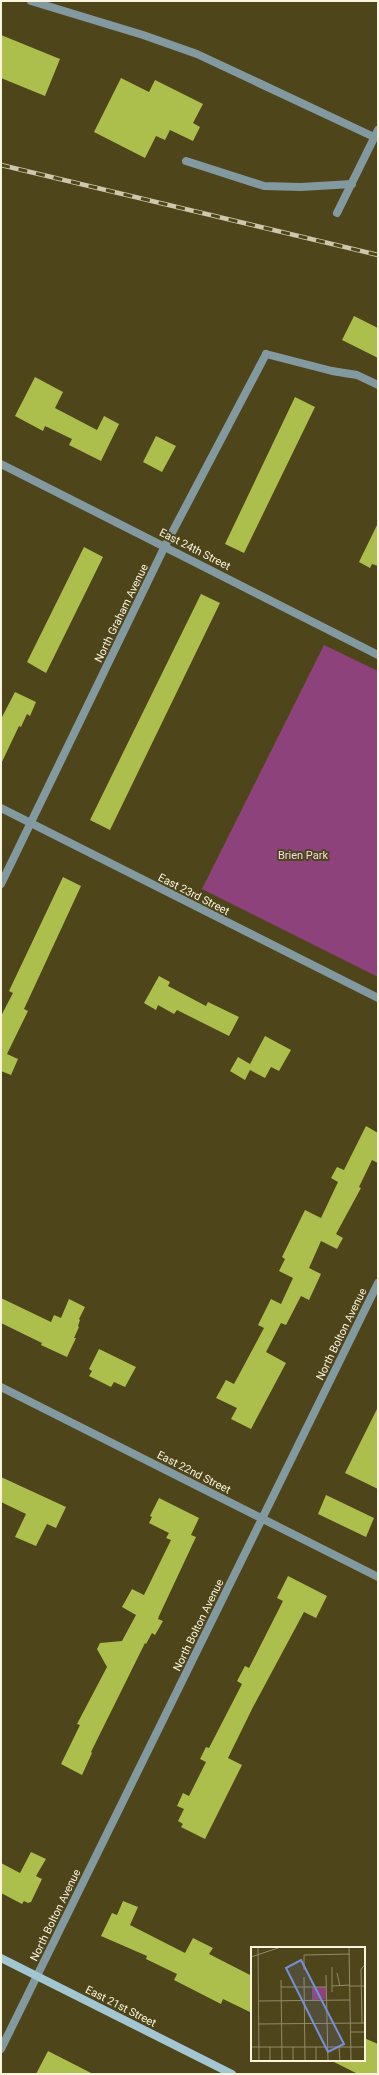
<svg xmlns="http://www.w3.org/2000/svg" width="379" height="2075" font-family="Roboto,sans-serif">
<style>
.green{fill:#8e427b}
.building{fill:#acbf4d}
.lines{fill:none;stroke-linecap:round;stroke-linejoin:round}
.service{stroke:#82999f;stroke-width:8}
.minor{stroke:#82999f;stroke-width:8}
.secondary{stroke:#a3c7d2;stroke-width:8}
.rail-casing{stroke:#cdc7ab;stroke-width:4.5}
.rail{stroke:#4e451b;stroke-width:3;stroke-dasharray:9;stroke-linecap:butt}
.labels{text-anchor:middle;stroke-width:4;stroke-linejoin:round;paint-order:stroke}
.street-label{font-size:11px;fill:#f9f4dd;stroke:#4e451b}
.park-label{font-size:11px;fill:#f2d9ea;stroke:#4e451b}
.inset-road{fill:none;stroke:#928b69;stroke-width:1}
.view{fill:#7590da;fill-opacity:0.15;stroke:#7590da;stroke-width:2}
.inset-edge{fill:none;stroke:#f9f4dd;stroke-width:2}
</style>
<rect width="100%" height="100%" fill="#4e451b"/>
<path class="green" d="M 324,645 L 378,671 L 378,977 L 202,889 Z"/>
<g class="building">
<path d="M 1,35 L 60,59 L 45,96 L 1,78 Z"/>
<path d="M 121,78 L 149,92 L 155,80 L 203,104 L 193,123 L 200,127 L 193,141 L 170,130 L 165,140 L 156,136 L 145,158 L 94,132 Z"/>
<path d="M 354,316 L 378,328 L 378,358 L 342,340 Z"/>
<path d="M 35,377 L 63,392 L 55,408 L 97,430 L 104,416 L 119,424 L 101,461 L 69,445 L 72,439 L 45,426 L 43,431 L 15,416 Z"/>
<path d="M 295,397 L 315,407 L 244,553 L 225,544 Z"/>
<path d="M 156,436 L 176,446 L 162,472 L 143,462 Z"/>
<path d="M 378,523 L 378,566 L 372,564 L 370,568 L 359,562 Z"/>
<path d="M 84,547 L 103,557 L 46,673 L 27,662 Z"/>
<path d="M 201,594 L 220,603 L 110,830 L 90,820 Z"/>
<path d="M 15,692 L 36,702 L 30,716 L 27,714 L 21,727 L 19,726 L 1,764 L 1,719 Z"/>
<path d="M 63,877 L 81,886 L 24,1009 L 28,1011 L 7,1054 L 18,1059 L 11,1075 L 1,1071 L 1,1016 L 13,993 L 9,991 Z"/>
<path d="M 159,976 L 170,982 L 168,986 L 206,1006 L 208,1002 L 239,1017 L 229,1036 L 177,1010 L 174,1014 L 158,1005 L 156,1010 L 144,1003 Z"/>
<path d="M 265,1036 L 291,1050 L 279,1071 L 271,1067 L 265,1078 L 250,1070 L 245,1080 L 230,1071 L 238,1057 L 250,1064 Z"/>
<path d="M 366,1126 L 378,1133 L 378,1163 L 372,1160 L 359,1187 L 361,1188 L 336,1234 L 343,1238 L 337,1249 L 321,1241 L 309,1268 L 321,1274 L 309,1300 L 301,1296 L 286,1325 L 281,1323 L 266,1352 L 286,1363 L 251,1429 L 231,1419 L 237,1408 L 216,1398 L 226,1380 L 234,1384 L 264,1328 L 258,1325 L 271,1299 L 281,1304 L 293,1278 L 279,1271 L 285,1259 L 282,1257 L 305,1210 L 321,1218 L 338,1182 L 331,1178 L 337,1167 L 344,1170 Z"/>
<path d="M 1,1298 L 51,1322 L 54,1315 L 61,1318 L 69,1299 L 85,1307 L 79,1319 L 80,1320 L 78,1326 L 79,1327 L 74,1338 L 76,1338 L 67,1357 L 41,1345 L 42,1343 L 1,1323 Z"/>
<path d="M 99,1349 L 136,1367 L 125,1387 L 114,1382 L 111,1387 L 89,1376 L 92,1371 L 89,1369 Z"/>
<path d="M 378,1407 L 378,1489 L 345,1473 Z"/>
<path d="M 1,1477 L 66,1507 L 56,1528 L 47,1524 L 36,1546 L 15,1537 L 26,1514 L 1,1502 Z"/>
<path d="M 326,1495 L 374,1518 L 366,1537 L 318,1514 Z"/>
<path d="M 159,1498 L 199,1518 L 191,1535 L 196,1537 L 159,1616 L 158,1619 L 163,1621 L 155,1635 L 152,1633 L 146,1644 L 145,1643 L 91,1752 L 92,1753 L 82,1775 L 61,1764 L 80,1725 L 77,1724 L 107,1667 L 97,1649 L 100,1643 L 122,1641 L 136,1615 L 122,1607 L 132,1589 L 144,1595 L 171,1540 L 166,1538 L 169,1533 L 149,1523 L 152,1517 L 150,1516 Z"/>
<path d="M 288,1576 L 327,1596 L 316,1618 L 304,1612 L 253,1707 L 228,1758 L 242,1765 L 205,1839 L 181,1827 L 183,1824 L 178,1821 L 184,1809 L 177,1806 L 183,1793 L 189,1796 L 206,1762 L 200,1759 L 206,1747 L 209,1748 L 242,1684 L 237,1681 L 245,1666 L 249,1668 L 283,1601 L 277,1598 Z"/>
<path d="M 31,1852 L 46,1859 L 36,1876 L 42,1879 L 31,1902 L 28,1903 L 24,1901 L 22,1904 L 1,1893 L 1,1863 L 20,1873 Z"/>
<path d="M 123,1901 L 138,1907 L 130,1925 L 185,1953 L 193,1938 L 213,1948 L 209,1954 L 252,1976 L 252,2013 L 223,1999 L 221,2004 L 174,1980 L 177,1974 L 146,1959 L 147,1956 L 101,1936 L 112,1913 L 117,1915 Z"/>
<path d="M 364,2038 L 378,2044 L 378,2074 L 358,2074 L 330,2060 L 364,2060 Z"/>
<path d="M 48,2051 L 93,2074 L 36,2074 Z"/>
</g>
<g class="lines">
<g class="service">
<path d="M 31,1 L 143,35 L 197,54 L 374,137"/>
<path d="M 186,161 L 264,186 L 301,187 L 352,184"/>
<path d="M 266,354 L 332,371 L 357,375 L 378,385"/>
</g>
<g class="minor">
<path d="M 337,213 L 378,130"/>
<path d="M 1,464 L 378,655"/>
<path d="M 1,808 L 378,998"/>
<path d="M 1,884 L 165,546 L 266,354"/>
<path d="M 1,1387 L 378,1577"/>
<path d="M 1,2049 L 378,1283"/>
</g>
<path class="secondary" d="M 1,1958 L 232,2074"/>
<g class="rail-casing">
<path id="rail" d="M 1,165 L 378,255"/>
</g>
<use href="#rail" class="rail"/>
</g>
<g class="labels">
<g class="street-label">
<text transform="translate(195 549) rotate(27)" y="4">East 24th Street</text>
<text transform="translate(121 613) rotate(-64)" y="4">North Graham Avenue</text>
<text transform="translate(194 894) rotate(27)" y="4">East 23rd Street</text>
<text transform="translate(341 1334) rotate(-64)" y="4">North Bolton Avenue</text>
<text transform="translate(194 1472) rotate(27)" y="4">East 22nd Street</text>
<text transform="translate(198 1625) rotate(-64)" y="4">North Bolton Avenue</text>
<text transform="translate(55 1915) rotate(-64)" y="4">North Bolton Avenue</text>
<text transform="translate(121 2006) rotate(27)" y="4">East 21st Street</text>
</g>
<g class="park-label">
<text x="303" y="859">Brien Park</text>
</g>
</g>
<g transform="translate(251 1947)">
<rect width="114" height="114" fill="#4e451b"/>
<path d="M 61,40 L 75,40 L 75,52 L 61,53 Z" fill="#8e427b"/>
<path class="inset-road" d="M 7,0 L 8,114M 98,0 L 100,114M 0,10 L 30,0M 81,20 L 81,45M 53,23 L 53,8 L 99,7M 86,26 L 89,39M 75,28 L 77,114M 53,30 L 54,114M 30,33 L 31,114M 81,39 L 99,38M 99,39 L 114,39M 30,40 L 75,40M 7,54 L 99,53M 7,77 L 114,76M 111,77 L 110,22 L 114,18M 100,85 L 114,85M 0,100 L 114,100M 19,100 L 19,114M 42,100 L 42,114M 65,100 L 65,114M 88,100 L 89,114"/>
<path class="view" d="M 50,13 L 93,97 L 77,105 L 35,21 Z"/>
<rect width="114" height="114" class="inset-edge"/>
</g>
<rect width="379" height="2075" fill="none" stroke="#f9f4dd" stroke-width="4"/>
</svg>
